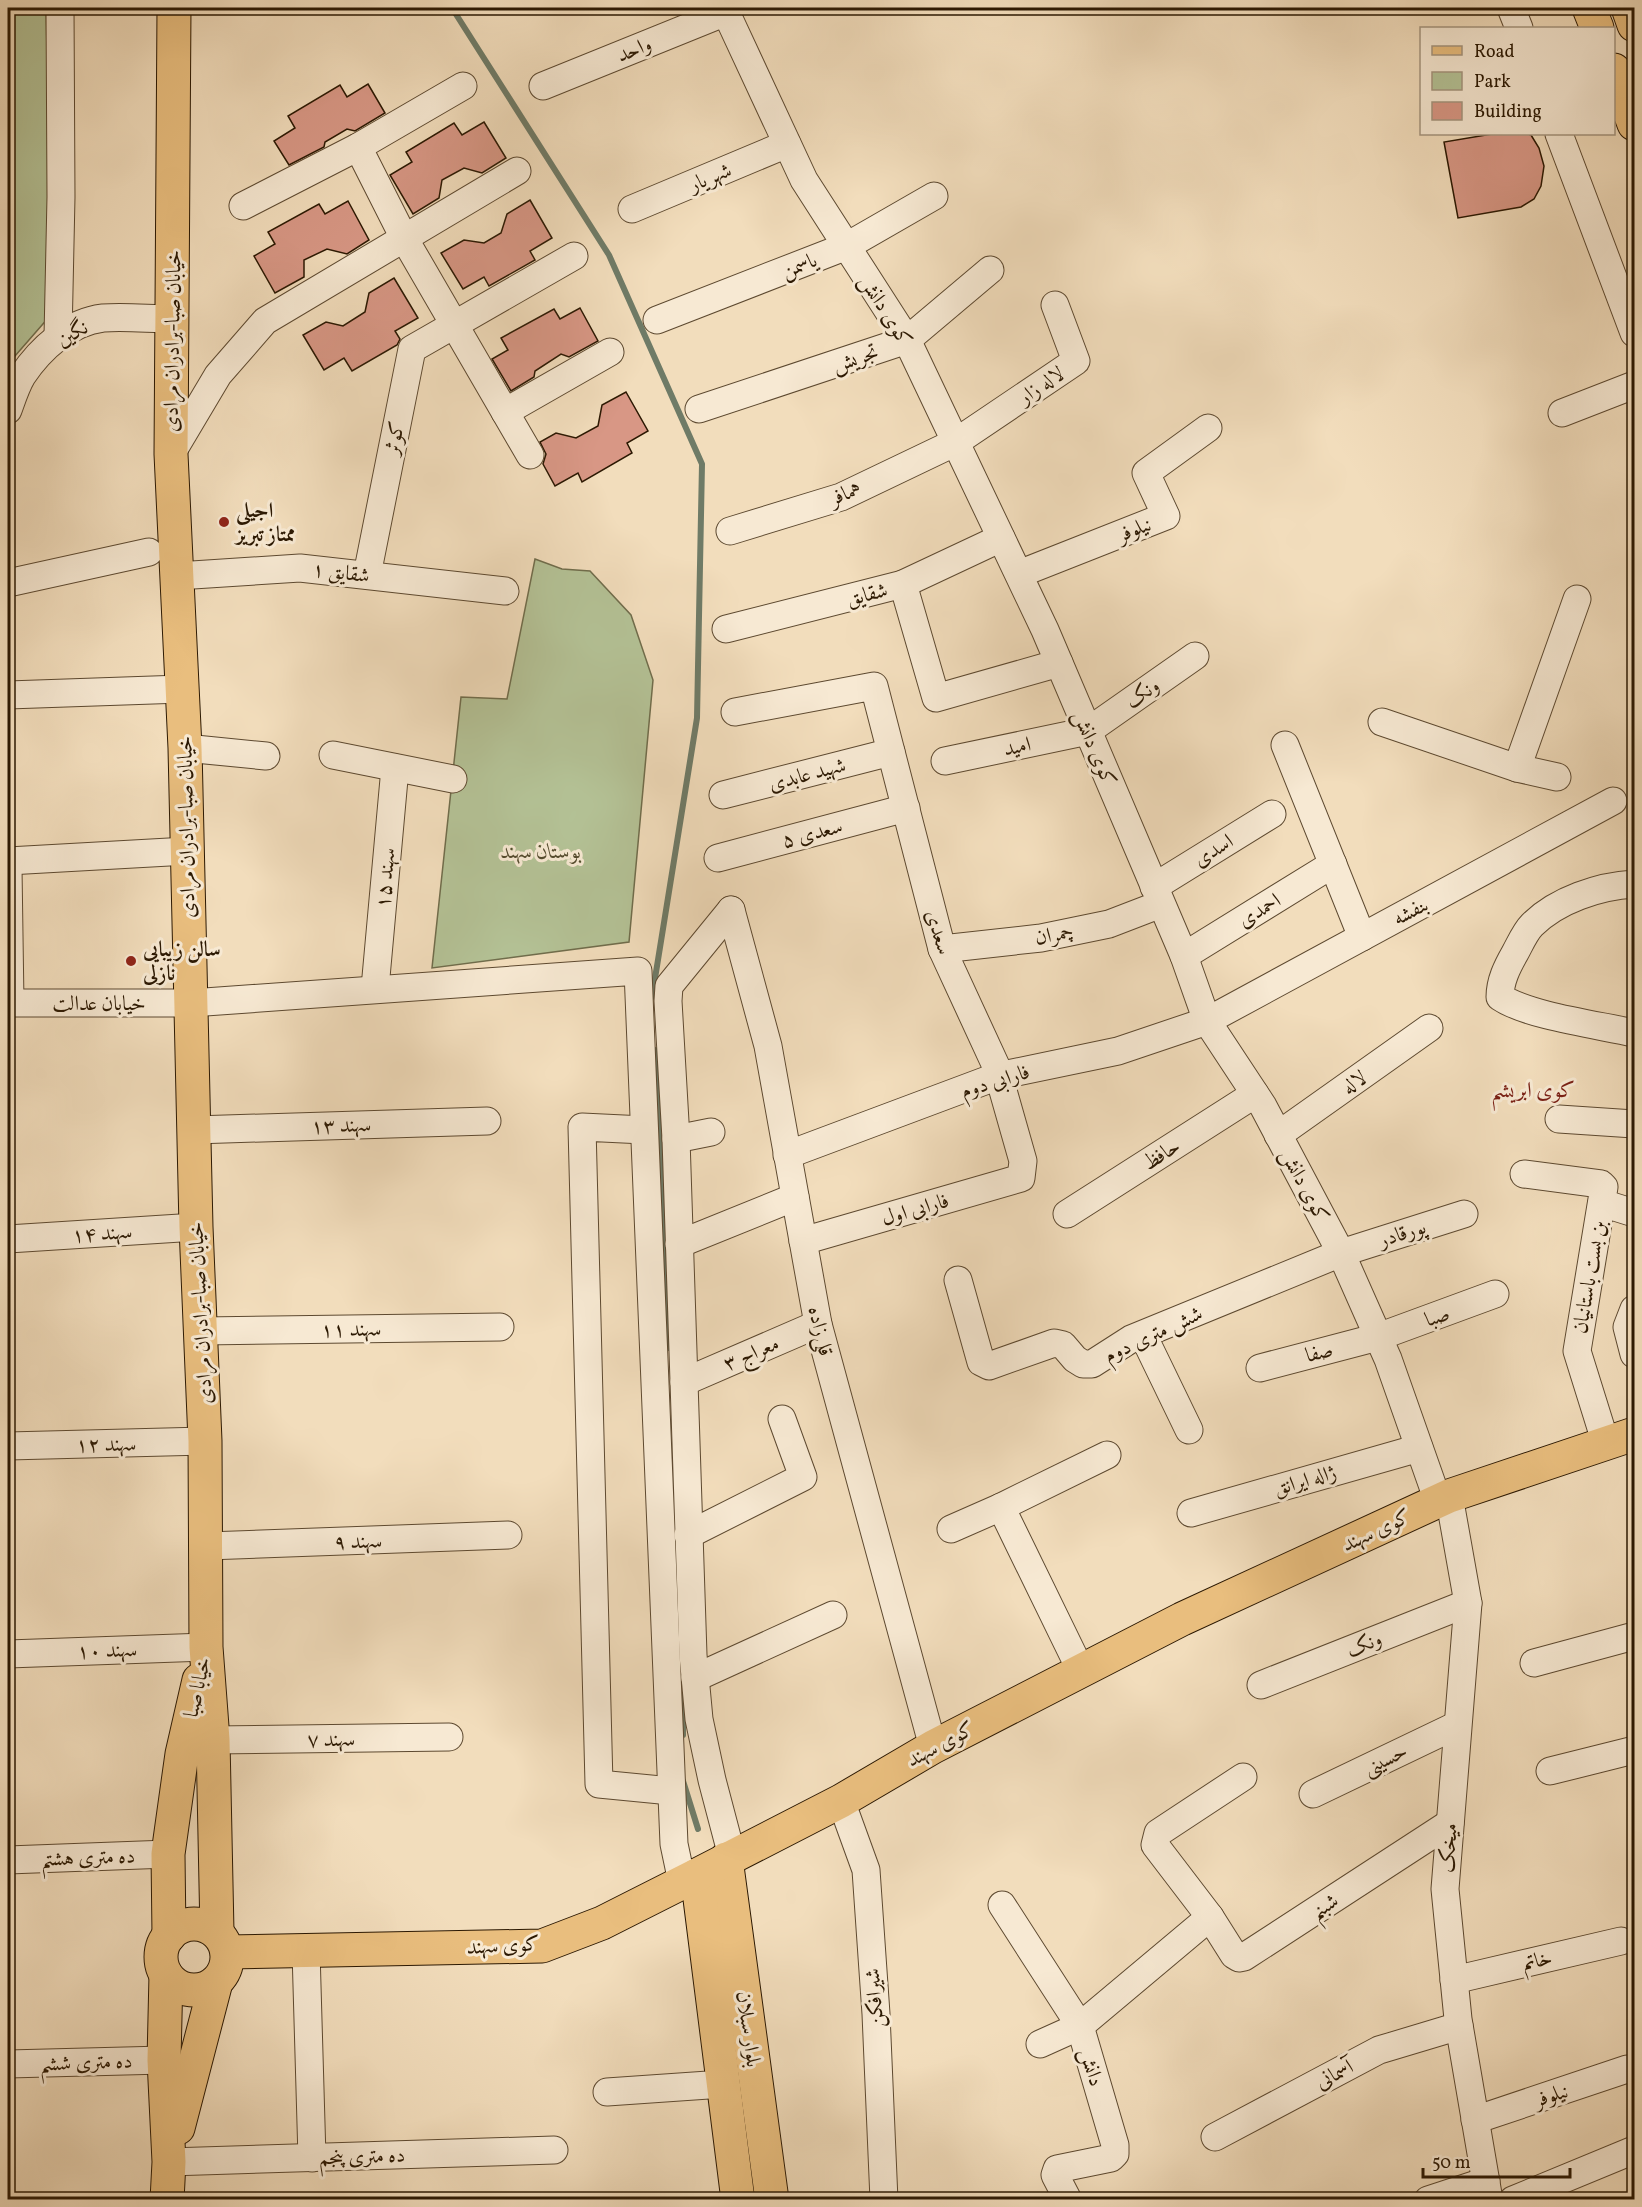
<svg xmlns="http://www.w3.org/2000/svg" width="1642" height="2207" font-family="Vollkorn,Amiri,serif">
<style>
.green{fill:#b4c296;stroke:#706d4c;stroke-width:1.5}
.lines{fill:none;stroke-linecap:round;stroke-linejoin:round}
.stream{stroke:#6f7b67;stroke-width:6}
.building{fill:#d89785;stroke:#2b1802;stroke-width:1.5}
.minor-casing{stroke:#5d4930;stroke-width:29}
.major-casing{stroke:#2b1802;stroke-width:35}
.highway-casing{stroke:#2b1802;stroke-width:35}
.minor{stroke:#f7e9d3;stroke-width:27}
.major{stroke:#e9be7e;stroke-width:33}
.highway{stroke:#e9be7e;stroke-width:33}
.poi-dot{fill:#8f2418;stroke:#f7e9d3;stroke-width:2}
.labels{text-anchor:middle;stroke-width:6;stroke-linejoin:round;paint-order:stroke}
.street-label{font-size:21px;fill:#2b1802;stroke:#f7e9d3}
.poi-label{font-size:21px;font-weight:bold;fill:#2b1802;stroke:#f7e9d3;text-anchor:start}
.park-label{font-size:21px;font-style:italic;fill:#544b2e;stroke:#f7e9d3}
.neighbourhood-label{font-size:22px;fill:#7a1f14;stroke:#f7e9d3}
</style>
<rect width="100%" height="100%" fill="#f2ddbc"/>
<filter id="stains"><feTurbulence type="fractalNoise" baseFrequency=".00333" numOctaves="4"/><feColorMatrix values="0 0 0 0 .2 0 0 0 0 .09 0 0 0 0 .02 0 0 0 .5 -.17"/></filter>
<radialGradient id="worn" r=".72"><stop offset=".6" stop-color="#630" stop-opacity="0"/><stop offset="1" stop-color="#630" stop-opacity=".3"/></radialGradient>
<g class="green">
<path d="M 8,8 L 46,8 L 52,270 L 56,309 L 8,364 Z"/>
<path d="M 535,559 L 562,569 L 590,571 L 631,615 L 653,680 L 629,942 L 432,968 L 461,697 L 507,699 Z"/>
</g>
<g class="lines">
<g class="stream">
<path d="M 452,8 L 609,255 L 702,464 L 697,718 L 652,997"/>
<path d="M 655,1050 L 669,1348"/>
<path d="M 683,1735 L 683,1682"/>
<path d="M 683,1781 L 698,1829"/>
</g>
</g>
<g class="building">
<path d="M 368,84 L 385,113 L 355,131 L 347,129 L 325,142 L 324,147 L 289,165 L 274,141 L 295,128 L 288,116 L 340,85 L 347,97 Z"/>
<path d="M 484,122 L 506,158 L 482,173 L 464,168 L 442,180 L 439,198 L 413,214 L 390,175 L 412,162 L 406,152 L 454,123 L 462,135 Z"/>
<path d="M 1492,134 L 1528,134 L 1531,135 L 1539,148 L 1544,166 L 1541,186 L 1534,199 L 1521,207 L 1458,218 L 1444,142 Z"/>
<path d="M 530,200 L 552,238 L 530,251 L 535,260 L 489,286 L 484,277 L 463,289 L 441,253 L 464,240 L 484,243 L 501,233 L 507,214 Z"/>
<path d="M 348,201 L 369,240 L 347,254 L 327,249 L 304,260 L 304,277 L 275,293 L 254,256 L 275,244 L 268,232 L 319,204 L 325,214 Z"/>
<path d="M 394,278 L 418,318 L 395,331 L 400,339 L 397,345 L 352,371 L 344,358 L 324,370 L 303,335 L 326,322 L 343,326 L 365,312 L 369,293 Z"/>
<path d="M 580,308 L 598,341 L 569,357 L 561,354 L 535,371 L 534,377 L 511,391 L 492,359 L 508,350 L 501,338 L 554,309 L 560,319 Z"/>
<path d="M 626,392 L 648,431 L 627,443 L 632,453 L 582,482 L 578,473 L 555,486 L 543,464 L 546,454 L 540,442 L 556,433 L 576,438 L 598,426 L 602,405 Z"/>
</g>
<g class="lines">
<g class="minor-casing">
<g id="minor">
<path d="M 724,8 L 804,180 L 907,340 L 1045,630 L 1184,956 L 1207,1021 L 1263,1106 L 1341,1253 L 1388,1359 L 1438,1501"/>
<path d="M 1511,8 L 1519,28"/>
<path d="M 543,86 L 726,12"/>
<path d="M 1559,134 L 1634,333"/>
<path d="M 358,147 L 404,238 L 530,455"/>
<path d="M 243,206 L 358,147 L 463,86"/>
<path d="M 632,209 L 787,144"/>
<path d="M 657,320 L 847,246 L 934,196"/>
<path d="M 58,337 L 61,197 L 60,8"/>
<path d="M 699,409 L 907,340 L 990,270"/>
<path d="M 8,410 C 12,399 16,386 22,376 C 40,349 69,322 103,318 C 125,316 150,319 172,319"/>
<path d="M 505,412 L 610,352"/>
<path d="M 1562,413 L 1634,385"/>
<path d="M 171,454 L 218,375 L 265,321 L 517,171"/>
<path d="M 730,531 L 841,497 L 956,442 L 1076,361 L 1055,305"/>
<path d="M 1019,574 L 1166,516 L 1146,473 L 1208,428"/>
<path d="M 367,575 L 412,349 L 574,256"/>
<path d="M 177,576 L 300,568 L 505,591"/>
<path d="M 8,583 L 149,552"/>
<path d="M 903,584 L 936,698 L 1059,663"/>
<path d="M 726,629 L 903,584 L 1001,538"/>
<path d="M 8,695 L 182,689"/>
<path d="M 735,712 L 874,686 L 942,949 L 996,1066 L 1023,1161 L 1021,1178 L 803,1241"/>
<path d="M 1382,722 L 1517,768 L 1557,777"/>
<path d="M 1285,745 L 1362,937"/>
<path d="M 185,748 L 266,756"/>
<path d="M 333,755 L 453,779"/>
<path d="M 945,761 L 1088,731 L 1195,656"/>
<path d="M 1517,768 L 1577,599"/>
<path d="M 723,795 L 891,752"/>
<path d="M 718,858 L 906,808"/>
<path d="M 8,861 L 187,851"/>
<path d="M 8,868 L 10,1003"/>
<path d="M 1634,884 C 1599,886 1557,900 1532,925 C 1525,932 1520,944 1515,953 C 1507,967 1500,981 1500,997 C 1528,1016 1599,1025 1634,1033"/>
<path d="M 1154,887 L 1272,814"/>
<path d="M 731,910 L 669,986 L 668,1001 L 676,1139 L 693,1655 L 699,1719 L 712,1780 L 732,1856"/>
<path d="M 731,910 L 768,1046 L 818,1324 L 933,1747"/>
<path d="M 942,949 L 1041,938 L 1109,924 L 1161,904"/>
<path d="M 1184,956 L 1333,864"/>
<path d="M 375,988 L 395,768"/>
<path d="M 8,1003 L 191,1003 L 638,971 L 674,1844 L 682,1882"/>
<path d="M 1559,1119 L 1634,1124"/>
<path d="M 194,1130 L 487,1121"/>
<path d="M 644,1130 L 582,1127 L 599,1784 L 671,1791"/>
<path d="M 1278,1135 L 1429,1028"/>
<path d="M 676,1139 L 711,1132"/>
<path d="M 787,1155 L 998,1076 L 1118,1051 L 1207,1021 L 1613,801"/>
<path d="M 1524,1174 L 1601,1184 L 1604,1187 L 1577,1351 L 1606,1444"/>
<path d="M 1602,1203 L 1634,1213"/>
<path d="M 1067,1214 L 1255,1094"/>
<path d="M 8,1239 L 196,1227"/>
<path d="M 679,1244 L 795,1197"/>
<path d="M 958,1280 L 981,1362 L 989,1366 L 1054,1343 L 1063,1345 L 1075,1359 L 1083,1364 L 1092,1364 L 1131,1339 L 1341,1253 L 1464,1214"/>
<path d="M 1634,1309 L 1627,1327 L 1634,1354"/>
<path d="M 202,1331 L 500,1327"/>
<path d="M 1143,1335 L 1189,1430"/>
<path d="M 1260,1368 L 1378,1337 L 1495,1294"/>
<path d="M 684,1382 L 818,1324"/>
<path d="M 8,1446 L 205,1441"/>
<path d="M 1449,1496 L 1468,1603 L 1445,1889 L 1458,2019 L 1489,2200"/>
<path d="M 1001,1507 L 1081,1671"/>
<path d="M 1191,1513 L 1419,1448"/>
<path d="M 951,1529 L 1001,1507 L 1107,1455"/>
<path d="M 688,1535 L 803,1477 L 782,1419"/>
<path d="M 207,1546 L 508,1535"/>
<path d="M 8,1654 L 206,1647"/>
<path d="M 1534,1663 L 1634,1636"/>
<path d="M 695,1678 L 833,1615"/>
<path d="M 1261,1685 L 1468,1603"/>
<path d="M 213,1740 L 449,1737"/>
<path d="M 1550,1771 L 1634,1750"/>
<path d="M 1243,1777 L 1158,1833 L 1155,1845 L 1210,1917 L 1234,1955 L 1239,1958 L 1244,1957 L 1450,1823"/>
<path d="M 1313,1794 L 1457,1725"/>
<path d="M 841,1801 L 866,1870 L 876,2014 L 884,2200"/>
<path d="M 8,1860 L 168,1854"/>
<path d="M 1002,1905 L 1080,2026 L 1115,2145 L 1115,2154 L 1111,2158 L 1057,2169 L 1055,2175 L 1068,2200"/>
<path d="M 306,1951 L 312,2158"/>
<path d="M 1454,1980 L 1621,1941"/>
<path d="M 1040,2044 L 1080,2026 L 1210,1917"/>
<path d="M 8,2064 L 164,2060"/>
<path d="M 607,2092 L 723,2084"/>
<path d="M 1475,2120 L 1627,2069"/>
<path d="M 1215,2137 L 1379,2050 L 1459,2026"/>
<path d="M 169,2162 L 554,2150"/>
<path d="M 1428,2200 L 1486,2181"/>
<path d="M 1513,2200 L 1634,2150"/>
</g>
</g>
<g class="major-casing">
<g id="major">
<path d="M 174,8 L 171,454 L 185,748 L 196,1227 L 205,1441 L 206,1647 L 213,1740 L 217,1932"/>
<path d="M 726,1859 L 772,2200"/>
<path d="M 697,1875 L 738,2200"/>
<circle cx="194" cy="1957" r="33"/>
<path d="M 169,1936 L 168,1854 L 182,1754 L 199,1680"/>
<path d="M 227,1952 L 542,1946 L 602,1923 L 697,1875 L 841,1801 L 933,1747 L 1182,1619 L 1449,1496 L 1634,1434"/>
<path d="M 166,1975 L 164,2060 L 169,2162 L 167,2200"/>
<path d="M 178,2128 L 216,1982"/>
</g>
</g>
<g class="highway-casing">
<g id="highway">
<path d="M 1589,8 L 1597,28"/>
<path d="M 1628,8 L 1634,25"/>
<path d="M 1614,70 L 1634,124"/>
</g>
</g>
<use href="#minor" class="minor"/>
<use href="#major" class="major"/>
<use href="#highway" class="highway"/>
</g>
<g class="poi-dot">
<circle cx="224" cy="522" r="6"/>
<circle cx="131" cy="961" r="6"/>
</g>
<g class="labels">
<g class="street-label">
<text transform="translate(634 49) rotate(-22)" y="7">واحد</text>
<text transform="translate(710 177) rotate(-23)" y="7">شهریار</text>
<text transform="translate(799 265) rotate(-21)" y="7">یاسمن</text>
<text transform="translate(886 310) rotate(58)" y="7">کوی دانش</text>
<text transform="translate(72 333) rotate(-29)" y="7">نگین</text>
<text transform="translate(172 341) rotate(-89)" y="7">خیابان صبا-برادران مرادی</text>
<text transform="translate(855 358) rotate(-18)" y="7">تجریش</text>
<text transform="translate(1041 385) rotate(-34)" y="7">لاله زار</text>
<text transform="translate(394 438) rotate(-79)" y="7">کوثر</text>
<text transform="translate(845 493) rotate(-22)" y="7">همافر</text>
<text transform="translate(1134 529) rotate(-22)" y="7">نیلوفر</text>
<text transform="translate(341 572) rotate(7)" y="7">شقایق ۱</text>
<text transform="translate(867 594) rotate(-14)" y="7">شقایق</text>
<text transform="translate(1142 693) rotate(-35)" y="7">ونک</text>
<text transform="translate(1017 746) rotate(-12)" y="7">امید</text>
<text transform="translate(1095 748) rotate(67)" y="7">کوی دانش</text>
<text transform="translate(807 774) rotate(-15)" y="7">شهید عابدی</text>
<text transform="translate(186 827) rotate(-91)" y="7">خیابان صبا-برادران مرادی</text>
<text transform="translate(812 833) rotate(-15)" y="7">سعدی ۵</text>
<text transform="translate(1213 850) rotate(-32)" y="7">اسدی</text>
<text transform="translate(385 878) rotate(-85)" y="7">سهند ۱۵</text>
<text transform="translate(1259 910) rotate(-32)" y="7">احمدی</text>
<text transform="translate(1410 911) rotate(-28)" y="7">بنفشه</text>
<text transform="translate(939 932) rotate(73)" y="7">سعدی</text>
<text transform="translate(1054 934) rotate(-10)" y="7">چمران</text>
<text x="99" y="1010">خیابان عدالت</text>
<text transform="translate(995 1081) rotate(-17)" y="7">فارابی دوم</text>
<text transform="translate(1354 1082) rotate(-35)" y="7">لاله</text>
<text transform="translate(341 1125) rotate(-2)" y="7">سهند ۱۳</text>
<text transform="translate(1161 1154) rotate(-33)" y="7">حافظ</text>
<text transform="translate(1305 1185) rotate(62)" y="7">کوی دانش</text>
<text transform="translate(915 1209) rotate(-16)" y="7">فارابی اول</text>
<text transform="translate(102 1233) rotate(-4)" y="7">سهند ۱۴</text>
<text transform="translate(1402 1233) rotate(-18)" y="7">پورقادر</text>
<text transform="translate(1589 1277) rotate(-80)" y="7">بن بست باستانیان</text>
<text transform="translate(200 1313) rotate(-93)" y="7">خیابان صبا-برادران مرادی</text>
<text transform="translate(1437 1316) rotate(-20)" y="7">صبا</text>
<text transform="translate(351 1329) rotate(-1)" y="7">سهند ۱۱</text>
<text transform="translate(821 1331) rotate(77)" y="7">قلی‌زاده</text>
<text transform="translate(1153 1334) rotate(-25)" y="7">شش متری دوم</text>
<text transform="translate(1319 1352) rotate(-15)" y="7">صفا</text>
<text transform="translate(751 1353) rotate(-23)" y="7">معراج ۳</text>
<text transform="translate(106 1444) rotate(-1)" y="7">سهند ۱۲</text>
<text transform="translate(1305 1480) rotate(-16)" y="7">ژاله ایرانق</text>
<text transform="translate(1376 1530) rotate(-25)" y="7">کوی سهند</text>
<text transform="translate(358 1541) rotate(-2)" y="7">سهند ۹</text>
<text transform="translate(1364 1644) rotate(-22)" y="7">ونک</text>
<text transform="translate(107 1650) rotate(-2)" y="7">سهند ۱۰</text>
<text transform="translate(197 1687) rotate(-77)" y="7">خیابا صبا</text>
<text transform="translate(331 1739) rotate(-1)" y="7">سهند ۷</text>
<text transform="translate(940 1744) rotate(-28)" y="7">کوی سهند</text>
<text transform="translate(1385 1759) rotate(-26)" y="7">حسینی</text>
<text transform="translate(1448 1848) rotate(-86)" y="7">میخک</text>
<text transform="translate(88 1857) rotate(-2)" y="7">ده متری هشتم</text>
<text transform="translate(1324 1906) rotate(-33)" y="7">شبنم</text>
<text transform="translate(503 1945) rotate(-3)" y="7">کوی سهند</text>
<text transform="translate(1537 1960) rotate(-13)" y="7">خاتم</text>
<text transform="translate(874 1998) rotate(-94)" y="7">شیر‌افکن</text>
<text transform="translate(749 2029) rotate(82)" y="7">بلوار سبلان</text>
<text transform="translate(86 2062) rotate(-2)" y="7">ده متری ششم</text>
<text transform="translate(1092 2067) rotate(73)" y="7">دانش</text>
<text transform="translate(1334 2074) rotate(-28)" y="7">آسمانی</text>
<text transform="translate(1551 2095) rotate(-18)" y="7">نیلوفر</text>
<text transform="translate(362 2156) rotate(-2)" y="7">ده متری پنجم</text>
</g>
<g class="poi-label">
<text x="236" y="517">اجیلی<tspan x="236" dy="24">ممتاز تبریز</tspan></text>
<text x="143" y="956">سالن زیبایی<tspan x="143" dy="24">نازلی</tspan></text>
</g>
<g class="park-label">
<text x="541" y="858">بوستان سهند</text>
</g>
<g class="neighbourhood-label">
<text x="1533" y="1097">کوی ابریشم</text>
</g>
</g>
<rect width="1642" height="2207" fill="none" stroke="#f2ddbc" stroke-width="30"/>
<rect x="9" y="9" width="1624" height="2189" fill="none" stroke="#2b1802" stroke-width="3"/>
<rect x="15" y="15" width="1612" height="2177" fill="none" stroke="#2b1802" stroke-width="1.5"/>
<rect x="1420" y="27" width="195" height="108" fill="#f7e9d3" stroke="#a5957f" stroke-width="1.5"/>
<rect x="1432" y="46" width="30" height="9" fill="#e9be7e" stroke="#a5957f" stroke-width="1.5"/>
<text x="1474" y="57" font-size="18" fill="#2b1802">Road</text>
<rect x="1432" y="72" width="30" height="18" fill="#b4c296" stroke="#a5957f" stroke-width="1.5"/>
<text x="1474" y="87" font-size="18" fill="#2b1802">Park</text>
<rect x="1432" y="102" width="30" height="18" fill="#d89785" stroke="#a5957f" stroke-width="1.5"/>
<text x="1474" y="117" font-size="18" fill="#2b1802">Building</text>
<path d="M1423 2168v9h147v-9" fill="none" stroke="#2b1802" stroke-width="3"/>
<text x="1432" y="2168" font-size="18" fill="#2b1802" stroke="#f7e9d3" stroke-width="4.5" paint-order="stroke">50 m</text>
<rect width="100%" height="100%" filter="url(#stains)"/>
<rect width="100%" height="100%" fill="url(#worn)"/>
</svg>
